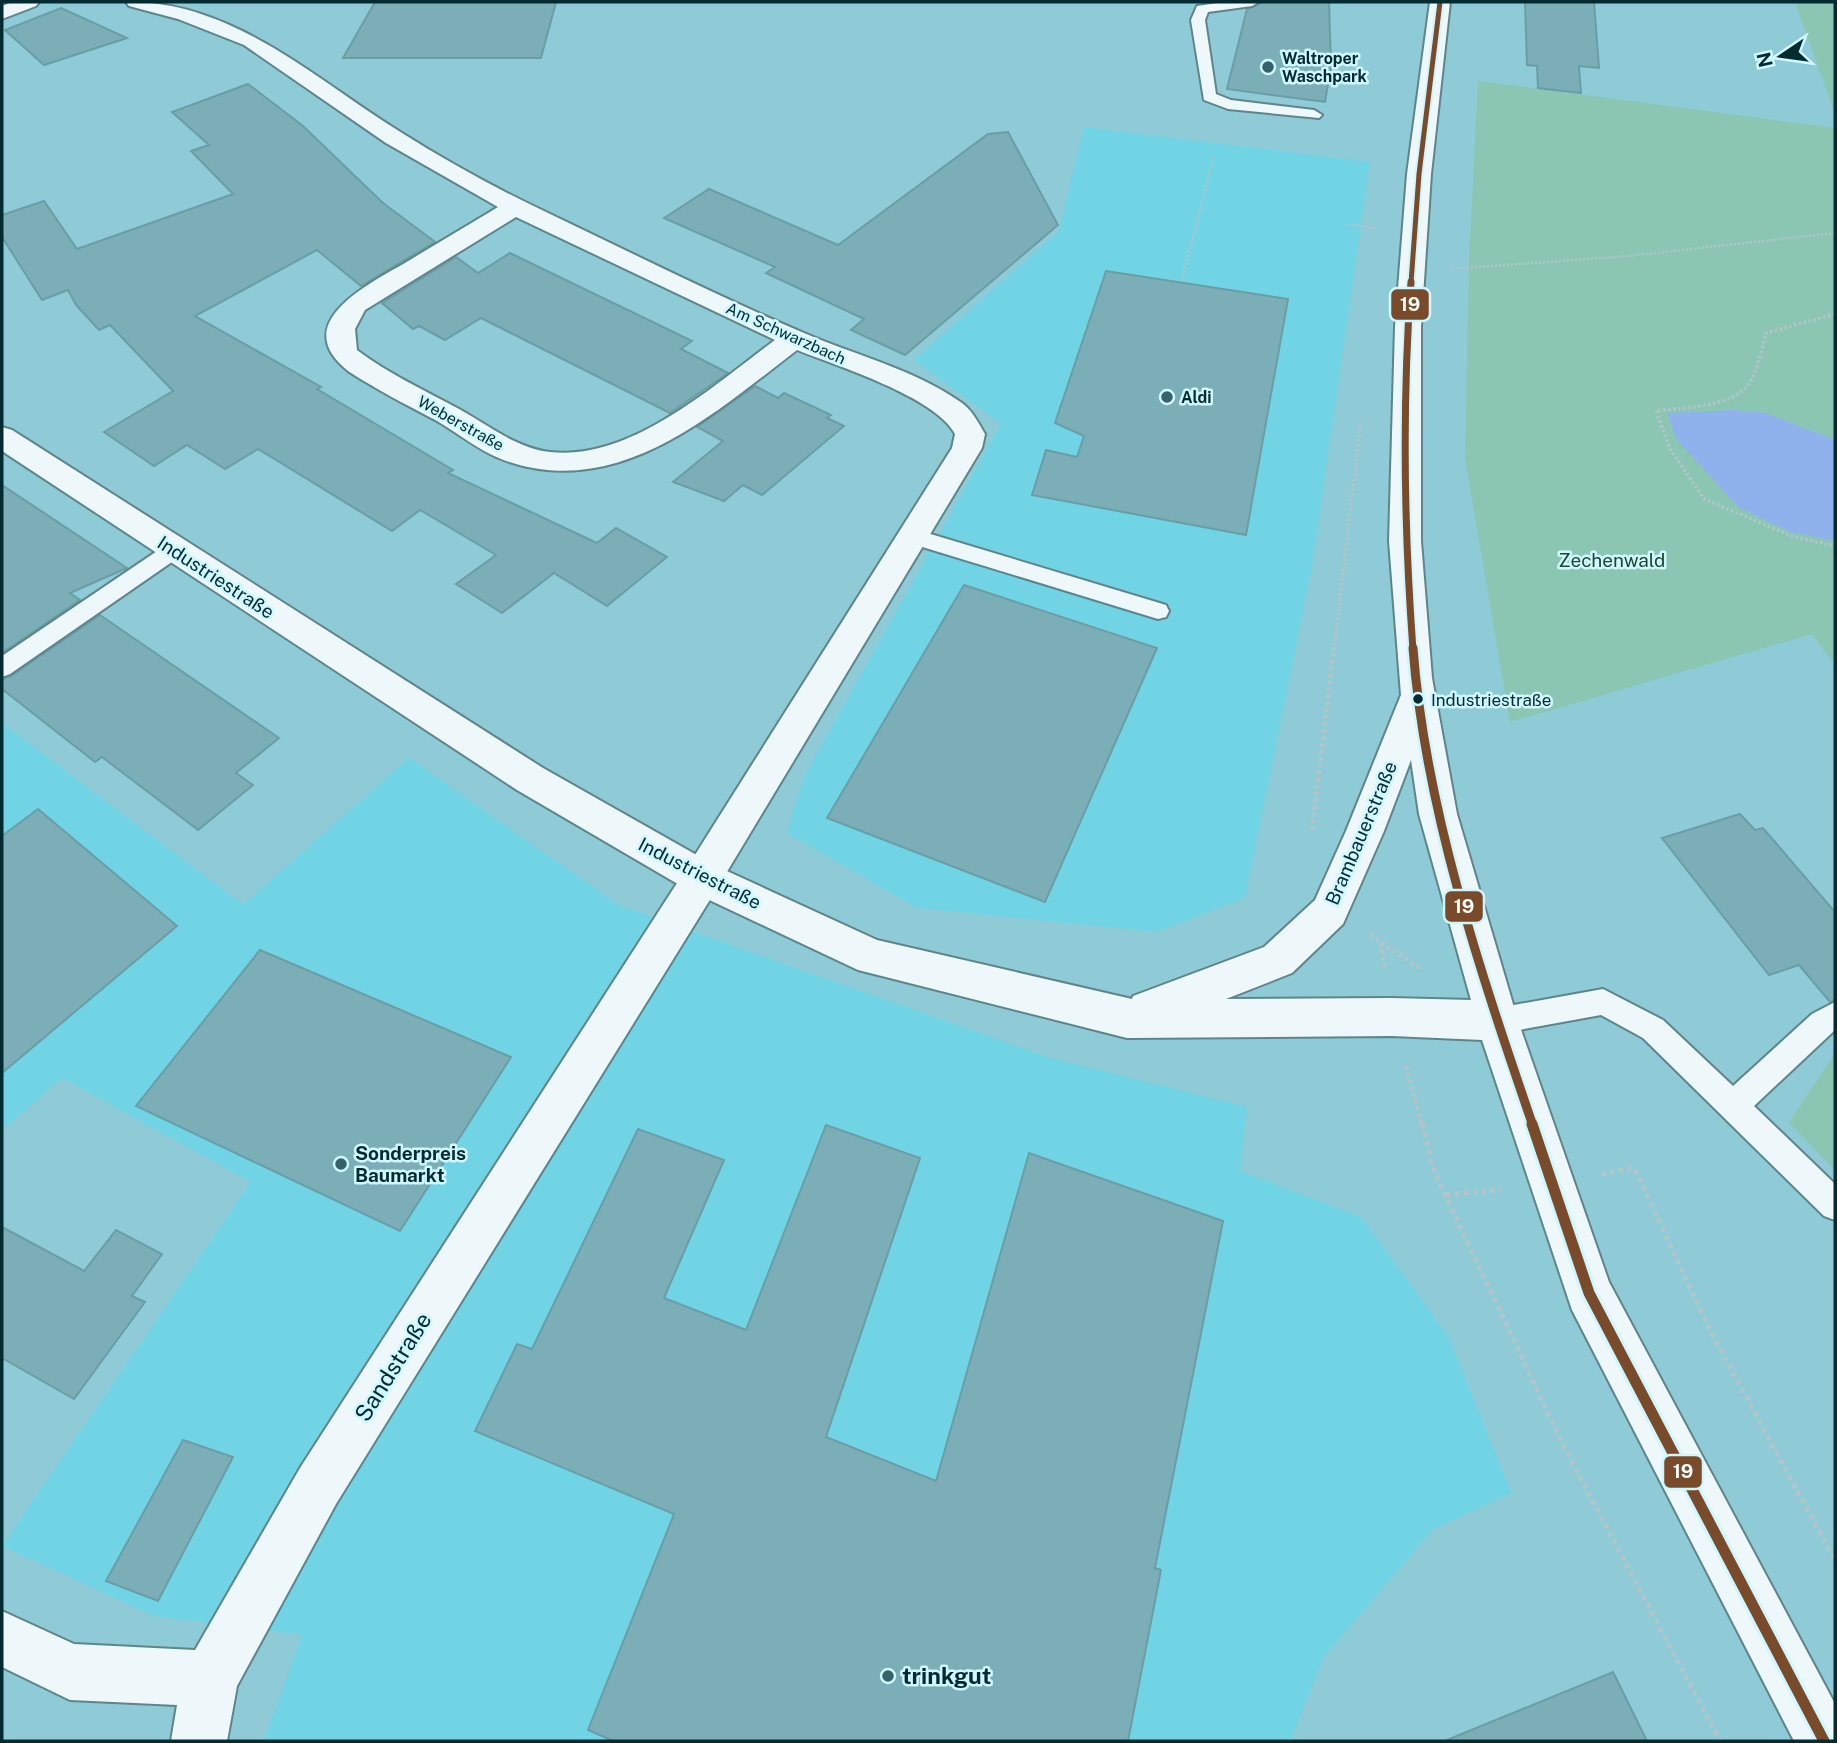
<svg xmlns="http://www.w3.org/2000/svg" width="1837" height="1743" font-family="'Public Sans',sans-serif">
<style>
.built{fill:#71d4e5}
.green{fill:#8ac6b1}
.water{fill:#8fb2ec}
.building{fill:#7caeb7;stroke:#699ea7;stroke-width:2}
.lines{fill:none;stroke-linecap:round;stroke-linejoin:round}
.lane-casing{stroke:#5d858b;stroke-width:4}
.street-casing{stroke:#5d858b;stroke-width:4}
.secondary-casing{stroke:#5d858b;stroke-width:4}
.path-far3{stroke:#b3c5c8;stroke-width:2.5;stroke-dasharray:2 2;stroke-linecap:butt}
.path-far2{stroke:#b3c5c8;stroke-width:3.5;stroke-dasharray:2.5 2.5;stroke-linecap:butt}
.path-far1{stroke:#b3c5c8;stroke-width:4.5;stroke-dasharray:3.5 3.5;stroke-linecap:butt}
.path{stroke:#b3c5c8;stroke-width:5;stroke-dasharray:4.5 4.5;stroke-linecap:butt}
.lane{fill:#eef7f9;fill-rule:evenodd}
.street{fill:#eef7f9;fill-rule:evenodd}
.secondary{fill:#eef7f9;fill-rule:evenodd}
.bus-1-far3-casing{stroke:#cff7ff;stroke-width:9}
.bus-1-far2-casing{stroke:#cff7ff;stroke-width:11}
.bus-1-far1-casing{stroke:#cff7ff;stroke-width:14}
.bus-1-casing{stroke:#cff7ff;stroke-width:17}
.bus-1-far3{stroke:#7a4b2a;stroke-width:5}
.bus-1-far2{stroke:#7a4b2a;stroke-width:7}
.bus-1-far1{stroke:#7a4b2a;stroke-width:9}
.bus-1{stroke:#7a4b2a;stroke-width:11}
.poi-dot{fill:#34636b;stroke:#cff7ff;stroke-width:2.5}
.bus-dot{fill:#042b31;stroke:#cff7ff;stroke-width:2.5}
.labels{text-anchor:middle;stroke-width:5;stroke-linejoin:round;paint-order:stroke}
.far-poi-label{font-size:16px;font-weight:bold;fill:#042b31;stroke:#cff7ff;text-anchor:start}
.far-street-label{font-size:16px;fill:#042b31;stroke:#cff7ff}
.bus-label{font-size:17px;fill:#042b31;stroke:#cff7ff;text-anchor:start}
.park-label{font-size:19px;fill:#1f482a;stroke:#cff7ff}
.street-label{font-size:19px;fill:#042b31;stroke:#cff7ff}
.poi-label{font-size:19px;font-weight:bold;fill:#042b31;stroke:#cff7ff;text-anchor:start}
.near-street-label{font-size:23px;fill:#042b31;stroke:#cff7ff}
.near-poi-label{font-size:23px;font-weight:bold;fill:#042b31;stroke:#cff7ff;text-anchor:start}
.line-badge{stroke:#cff7ff;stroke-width:2.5}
.badge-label{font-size:19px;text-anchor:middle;font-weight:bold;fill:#fff}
</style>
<rect width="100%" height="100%" fill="#8ecbd6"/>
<g class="built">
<path d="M 1084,127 L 1370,162 L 1312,567 L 1245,898 L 1157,932 L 917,908 L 787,833 L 804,777 L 1001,424 L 914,360 L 1059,231 Z"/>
<path d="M 2,723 L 243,905 L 409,758 L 618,905 L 1047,1057 L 1247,1107 L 1240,1171 L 1361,1217 L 1448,1336 L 1511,1493 L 1432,1530 L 1323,1658 L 1290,1741 L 264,1741 L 302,1635 L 154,1616 L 2,1546 L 251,1182 L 62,1078 L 2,1130 Z"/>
</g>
<g class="green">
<path d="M 1795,2 L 1835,2 L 1835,114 Z"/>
<path d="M 1478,81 L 1835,128 L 1835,440 L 1765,413 L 1734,410 L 1667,414 L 1678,440 L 1738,507 L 1790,532 L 1835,541 L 1835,665 L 1812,634 L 1510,722 L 1465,458 L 1469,263 Z"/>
<path d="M 1835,1053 L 1835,1170 L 1789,1123 Z"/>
</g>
<path class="water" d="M 1734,410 L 1765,413 L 1835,440 L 1835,541 L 1790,532 L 1738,507 L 1677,440 L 1667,413 Z"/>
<g class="building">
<path d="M 375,2 L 556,2 L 541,58 L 343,58 Z"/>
<path d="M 1261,2 L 1329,2 L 1331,67 L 1325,102 L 1227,89 L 1247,9 Z"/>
<path d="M 1525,2 L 1594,2 L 1599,68 L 1579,66 L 1581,93 L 1538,88 L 1537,66 L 1527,65 Z"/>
<path d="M 61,8 L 127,38 L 44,65 L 5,30 Z"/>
<path d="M 248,84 L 303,126 L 383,203 L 435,242 L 361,286 L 317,250 L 195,316 L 321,387 L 317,389 L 453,470 L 448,473 L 597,543 L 616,528 L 667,557 L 607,606 L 554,573 L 502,613 L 456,584 L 496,555 L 420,510 L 392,531 L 258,449 L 225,469 L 187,445 L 154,466 L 104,432 L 173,391 L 110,325 L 99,330 L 76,305 L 68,290 L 42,300 L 2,237 L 2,215 L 44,201 L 77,249 L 233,194 L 191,151 L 209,145 L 172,112 Z"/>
<path d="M 1008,132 L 1058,225 L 905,355 L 851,330 L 864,319 L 766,273 L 775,267 L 664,218 L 709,189 L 838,245 L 988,134 Z"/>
<path d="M 510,253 L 692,341 L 681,349 L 728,373 L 670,413 L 481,318 L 445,340 L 419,326 L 413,329 L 382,303 L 456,257 L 478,273 Z"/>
<path d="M 1106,271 L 1288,299 L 1246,535 L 1032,495 L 1046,450 L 1077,457 L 1084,436 L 1055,423 Z"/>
<path d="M 755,386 L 778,398 L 784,393 L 831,415 L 827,418 L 844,426 L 762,495 L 743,485 L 724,501 L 673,482 L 723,441 L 697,427 Z"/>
<path d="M 2,485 L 127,568 L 70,593 L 80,600 L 2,653 Z"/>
<path d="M 964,585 L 1157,648 L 1045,902 L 827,818 Z"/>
<path d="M 100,615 L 279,738 L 236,773 L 253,785 L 198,830 L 102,757 L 95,762 L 2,689 L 2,679 L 11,676 Z"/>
<path d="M 38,809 L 177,926 L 2,1073 L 2,836 Z"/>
<path d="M 1740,814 L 1755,830 L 1763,828 L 1835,912 L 1835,999 L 1830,1002 L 1799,965 L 1769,975 L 1662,838 Z"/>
<path d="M 260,950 L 511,1057 L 400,1231 L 136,1106 Z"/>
<path d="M 826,1125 L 920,1158 L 826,1437 L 936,1481 L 1029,1153 L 1223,1221 L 1155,1568 L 1161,1570 L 1128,1741 L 613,1741 L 588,1730 L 674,1514 L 475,1431 L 517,1344 L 532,1349 L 638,1129 L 724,1160 L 664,1298 L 746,1330 Z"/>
<path d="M 2,1227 L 84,1271 L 116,1230 L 162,1254 L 132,1296 L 145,1302 L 74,1399 L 2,1358 Z"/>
<path d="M 183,1440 L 233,1457 L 158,1601 L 106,1581 Z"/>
<path d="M 1613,1672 L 1647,1741 L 1447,1741 L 1447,1740 Z"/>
</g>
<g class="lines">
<g class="lane-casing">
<g id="lane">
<path d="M 1224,2 L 1259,2 L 1252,6 L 1208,12 L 1205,20 L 1216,94 L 1231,100 L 1314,110 L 1322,115 L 1319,118 L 1228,109 L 1204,100 L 1191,20 L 1197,6 Z"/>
<path d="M 914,529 L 1166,605 L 1169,611 L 1166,617 L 1158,619 L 906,542 L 903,537 L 906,532 Z"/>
<path d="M 174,542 L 182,545 L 185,550 L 182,555 L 10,674 L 2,677 L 2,656 L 166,545 Z"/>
<path d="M 1603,989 L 1663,1020 L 1733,1086 L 1812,1014 L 1835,1002 L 1835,1030 L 1754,1106 L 1835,1184 L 1835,1220 L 1824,1216 L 1643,1038 L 1601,1015 L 1497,1034 L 1487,1030 L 1483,1021 L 1487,1012 L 1497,1008 Z"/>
</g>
</g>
<g class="street-casing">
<g id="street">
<path d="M 12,2 L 39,2 L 36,6 L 2,19 L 2,6 Z"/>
<path d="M 126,2 C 233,0 317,81 402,133 C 448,162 497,189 546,212 C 632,253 717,296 804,333 C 855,355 913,369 959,401 C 971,408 978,422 985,434 L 982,448 L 716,890 L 336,1504 L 237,1686 L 227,1741 L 171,1741 L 177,1705 L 70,1700 L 2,1667 L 2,1611 L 74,1644 L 195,1650 L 300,1468 L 688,866 L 952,448 L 955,434 C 936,397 837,366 797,350 C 712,415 616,503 501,459 C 478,450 458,433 437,421 C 407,405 377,390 348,371 C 286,322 373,282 410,260 C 439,242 469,225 498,207 L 386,143 L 244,45 L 178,19 L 129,6 ZM 516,217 L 775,340 C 714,385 631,461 550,452 C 516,448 488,425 459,409 C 424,390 389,374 357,350 L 355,329 L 365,310 Z"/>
</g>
</g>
<g class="secondary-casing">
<path id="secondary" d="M 1430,2 L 1450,2 L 1431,174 L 1421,327 L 1421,541 L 1432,678 L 1457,814 L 1518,1021 L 1609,1282 L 1835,1704 L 1835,1741 L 1794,1741 L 1572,1310 L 1482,1040 L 1392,1036 L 1127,1038 L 858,970 L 688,890 L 517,790 L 2,451 L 2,427 L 12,430 L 543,768 L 716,866 L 877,940 L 1132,999 L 1133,996 L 1264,947 L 1315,900 L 1346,831 L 1401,695 L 1389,541 L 1395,327 L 1407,174 ZM 1411,760 L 1419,814 L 1471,1000 L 1392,998 L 1226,999 L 1292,973 L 1343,924 L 1384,831 Z"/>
</g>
<g class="path-far3">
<path d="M 1346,224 L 1376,228"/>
<path d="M 1451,269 L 1628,256 L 1835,233"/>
<path d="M 1182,280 L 1214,156"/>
</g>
<g class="path-far2">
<path d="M 1835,314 L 1766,333 C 1761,350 1759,370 1748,385 C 1733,407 1681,408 1656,411 L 1670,449 L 1704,499 L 1792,536 L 1835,546"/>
<path d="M 1334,650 L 1361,422"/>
</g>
<g class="path-far1">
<path d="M 1312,830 L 1334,648"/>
<path d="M 1370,935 L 1421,969"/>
<path d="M 1381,943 L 1385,969"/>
<path d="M 1406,1066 L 1422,1126"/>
</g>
<g class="path">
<path d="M 1422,1124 L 1435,1173 L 1564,1447 L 1720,1741"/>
<path d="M 1601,1174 L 1634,1168 L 1710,1330 L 1835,1561"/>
<path d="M 1446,1195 L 1502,1189"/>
</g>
<use href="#lane" class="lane"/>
<use href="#street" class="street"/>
<use href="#secondary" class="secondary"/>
<g class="bus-1-far3-casing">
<path id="bus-1-far3" d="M 1411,283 L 1419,174 L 1440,2"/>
</g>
<g class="bus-1-far2-casing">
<path id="bus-1-far2" d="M 1411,282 C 1402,404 1404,528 1413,650"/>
</g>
<g class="bus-1-far1-casing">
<path id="bus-1-far1" d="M 1413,648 C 1425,809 1481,974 1533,1126"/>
</g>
<g class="bus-1-casing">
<path id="bus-1" d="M 1532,1124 L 1589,1293 L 1824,1741"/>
</g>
<use href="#bus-1-far3" class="bus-1-far3"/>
<use href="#bus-1-far2" class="bus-1-far2"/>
<use href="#bus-1-far1" class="bus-1-far1"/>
<use href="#bus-1" class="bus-1"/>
</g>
<g class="poi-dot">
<circle cx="1268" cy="67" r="7"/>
<circle cx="1167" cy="397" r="7"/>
<circle cx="341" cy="1164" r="7"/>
<circle cx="888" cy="1676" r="7"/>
</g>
<circle class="bus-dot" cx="1418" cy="699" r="6"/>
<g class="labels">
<g class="far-poi-label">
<text x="1282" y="64">Waltroper<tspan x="1282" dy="18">Waschpark</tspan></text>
<text x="1181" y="403">Aldi</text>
</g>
<g class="far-street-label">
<text transform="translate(786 333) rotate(24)" y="6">Am Schwarzbach</text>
<text transform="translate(461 423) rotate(29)" y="6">Weberstraße</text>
</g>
<g class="bus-label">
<text x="1431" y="706">Industriestraße</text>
</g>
<g class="park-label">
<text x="1612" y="567">Zechenwald</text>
</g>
<g class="street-label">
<text transform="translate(216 577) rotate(33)" y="7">Industriestraße</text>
<text transform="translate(1361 833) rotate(-67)" y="7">Brambauerstraße</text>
<text transform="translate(700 873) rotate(27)" y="7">Industriestraße</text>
</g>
<g class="poi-label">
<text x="355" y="1160">Sonderpreis<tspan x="355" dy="22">Baumarkt</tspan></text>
</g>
<g class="near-street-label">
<text transform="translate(393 1367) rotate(-58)" y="8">Sandstraße</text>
</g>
<g class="near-poi-label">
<text x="902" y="1684">trinkgut</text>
</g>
</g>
<g class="line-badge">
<rect x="1390" y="288" width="40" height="33" rx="7" fill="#7a4b2a"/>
<rect x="1444" y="890" width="40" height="33" rx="7" fill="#7a4b2a"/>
<rect x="1663" y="1455" width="40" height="34" rx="7" fill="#7a4b2a"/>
</g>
<g class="badge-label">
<text x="1410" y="311">19</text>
<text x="1464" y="913">19</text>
<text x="1683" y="1478">19</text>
</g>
<rect width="1837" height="1743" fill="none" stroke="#042b31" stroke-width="7"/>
<g transform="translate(1781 56) rotate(257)" stroke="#cff7ff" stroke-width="5" paint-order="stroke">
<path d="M0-5L12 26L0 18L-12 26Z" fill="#042b31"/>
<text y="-10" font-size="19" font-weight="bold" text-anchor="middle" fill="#042b31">N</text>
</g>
</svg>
